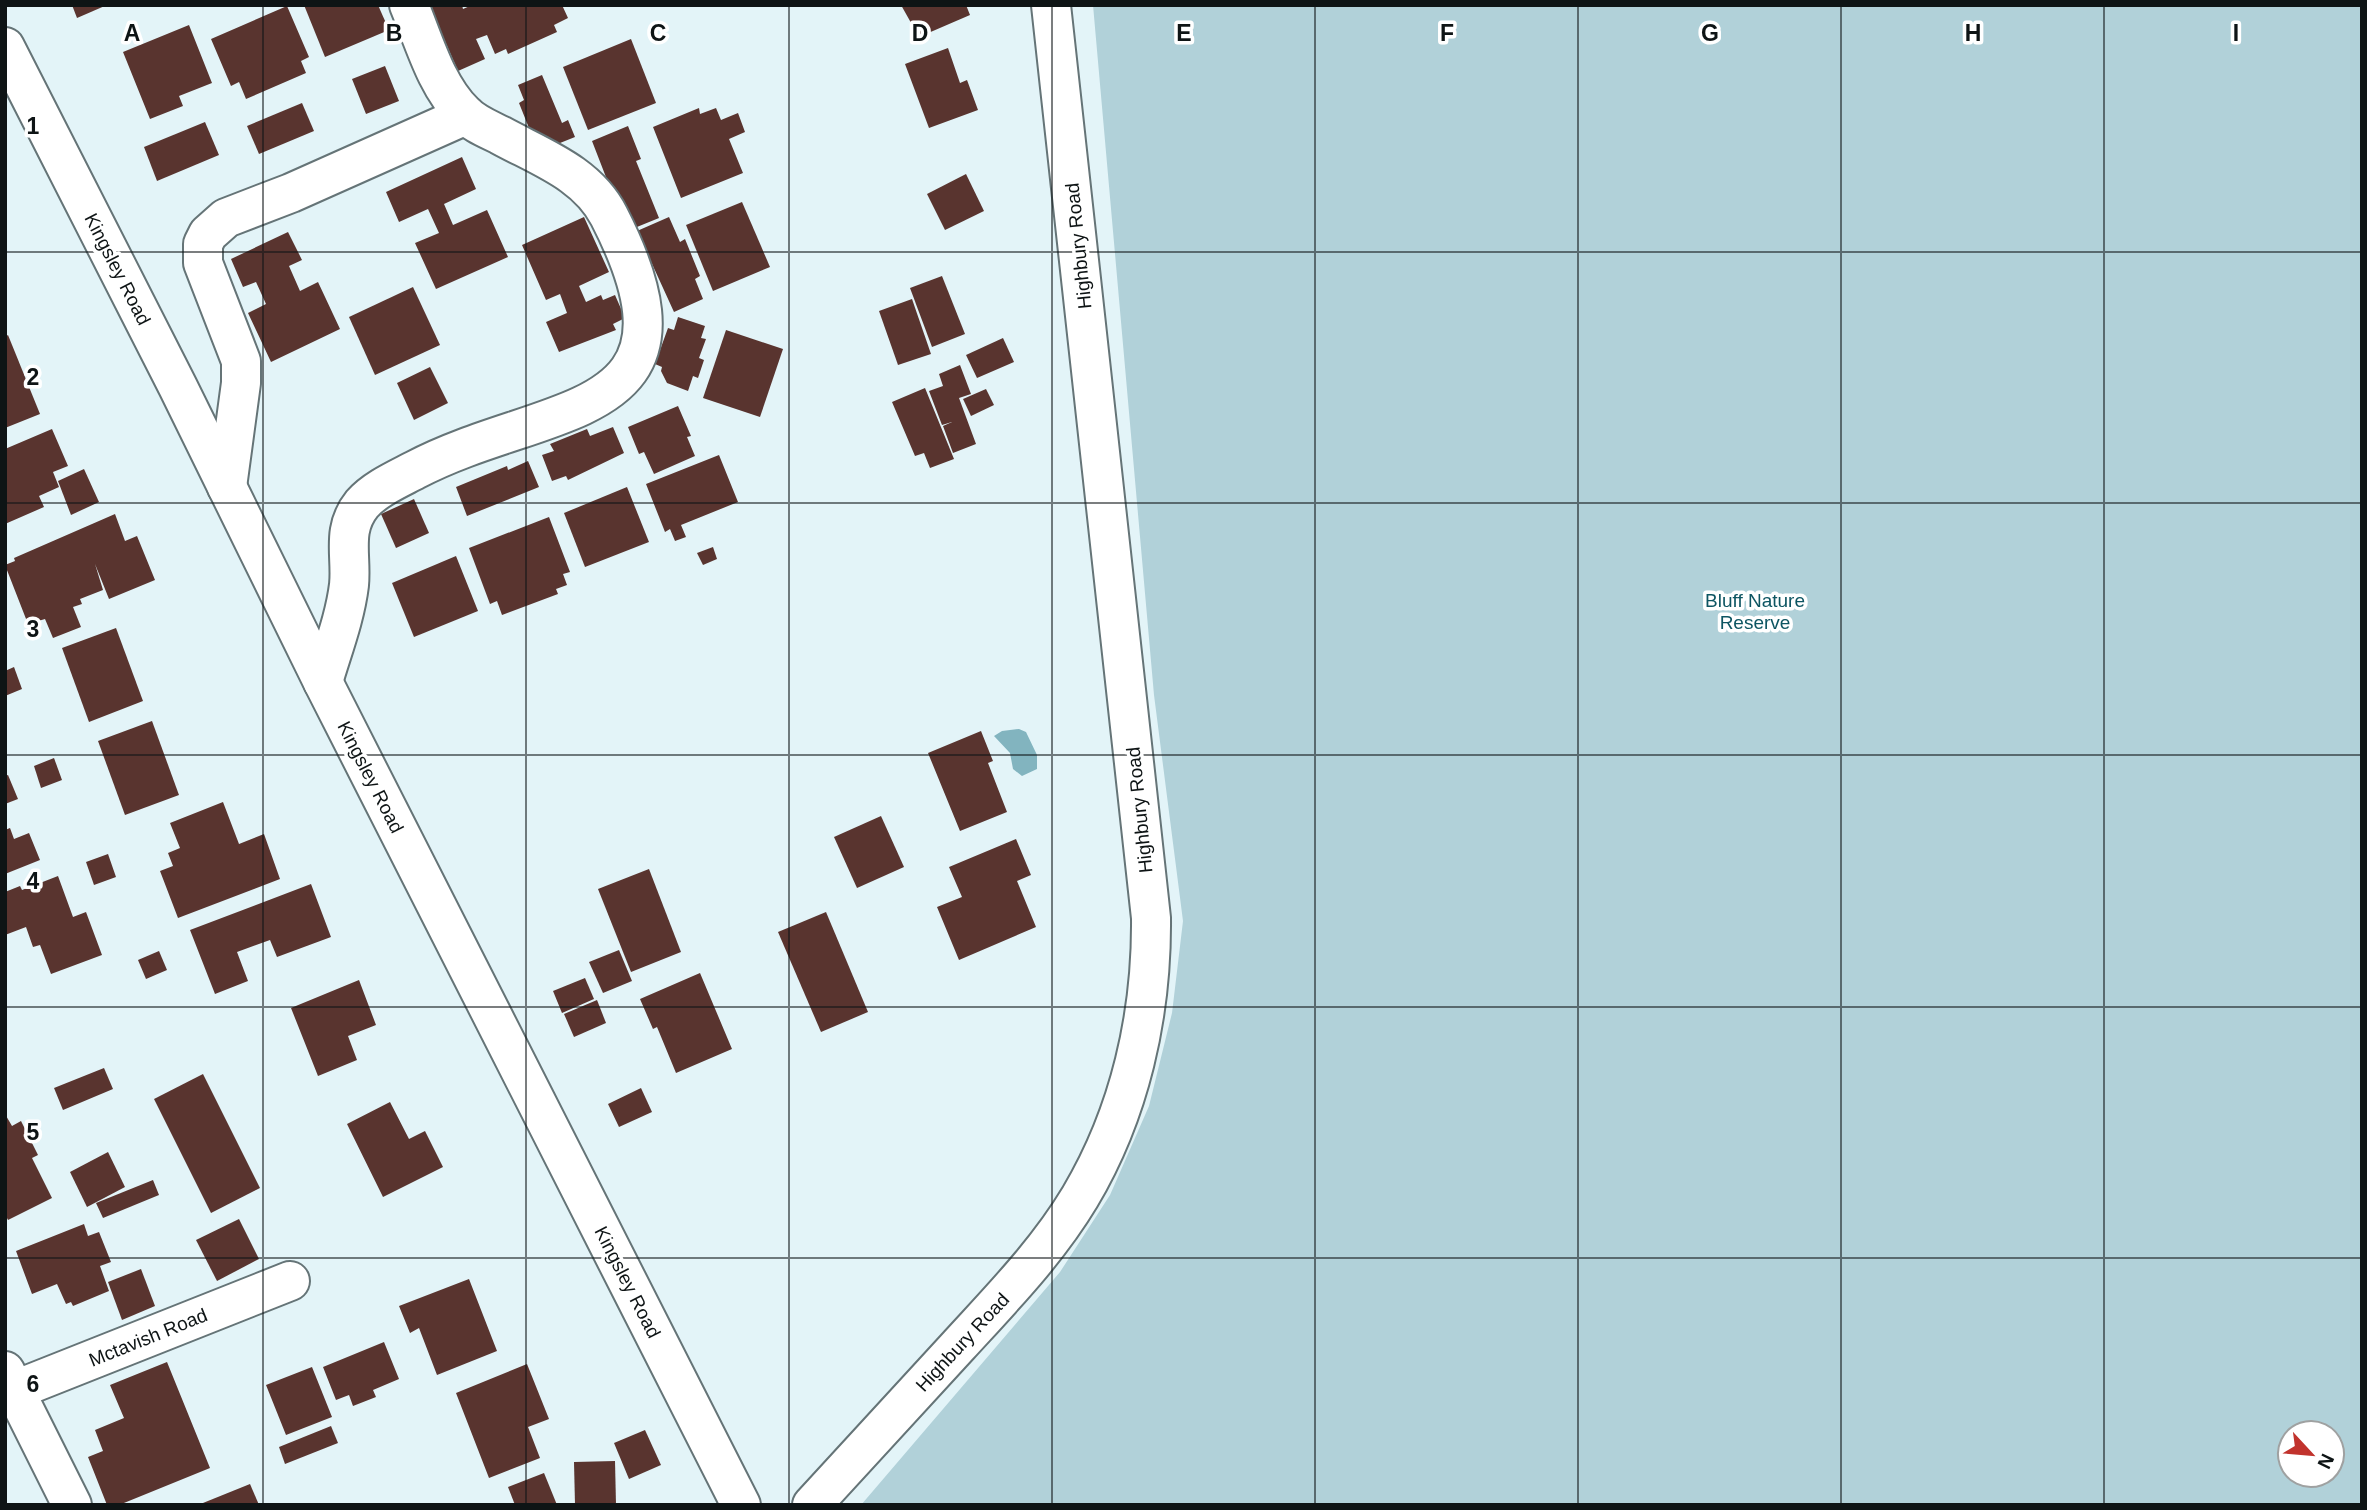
<svg xmlns="http://www.w3.org/2000/svg" width="2367" height="1510" font-family="Arial,sans-serif">
<style>
.green{fill:#b1d1d9;fill-rule:evenodd}
.water{fill:#82b4bf}
.building{fill:#59342f}
.lines{fill:none;stroke-linecap:round;stroke-linejoin:round}
.street-casing{stroke:#657477;stroke-width:42}
.secondary-casing{stroke:#657477;stroke-width:42}
.street{stroke:#fff;stroke-width:38}
.secondary{stroke:#fff;stroke-width:38}
.grid{fill:none;stroke:#0e1415;stroke-width:2;stroke-opacity:0.55}
.labels{text-anchor:middle;stroke-width:7;stroke-linejoin:round;paint-order:stroke}
.street-label{font-size:19px;fill:#0e1415;stroke:#fff}
.park-label{font-size:19px;fill:#0d5562;stroke:#fff}
.grid-label{font-size:23px;text-anchor:middle;font-weight:bold;fill:#0e1415;stroke:#fff;stroke-width:7;stroke-linejoin:round;paint-order:stroke}
</style>
<rect width="100%" height="100%" fill="#e3f4f8"/>
<path class="green" d="M 1093,5 L 2362,5 L 2362,1505 L 861,1505 L 1060,1272 L 1110,1195 L 1149,1106 L 1172,1013 L 1183,921 L 1154,695 ZM 2290,1433 L 2332,1433 L 2332,1475 L 2290,1475 Z"/>
<path class="water" d="M 1019,729 L 1026,732 L 1037,755 L 1037,769 L 1022,776 L 1013,769 L 1010,753 L 994,736 L 1002,731 Z"/>
<g class="building">
<path d="M 72,5 L 107,5 L 77,18 Z"/>
<path d="M 304,5 L 378,5 L 389,30 L 325,57 Z"/>
<path d="M 429,5 L 462,5 L 463,9 L 472,5 L 562,5 L 568,18 L 554,25 L 557,32 L 508,54 L 506,49 L 495,54 L 487,35 L 476,39 L 485,59 L 458,71 Z"/>
<path d="M 901,5 L 966,5 L 970,15 L 919,37 Z"/>
<path d="M 287,6 L 309,57 L 301,61 L 306,73 L 246,99 L 239,82 L 231,86 L 211,39 Z"/>
<path d="M 189,25 L 212,83 L 179,96 L 183,106 L 150,119 L 123,52 Z"/>
<path d="M 631,39 L 656,103 L 588,130 L 563,67 Z"/>
<path d="M 948,48 L 960,83 L 967,80 L 978,110 L 929,128 L 905,64 Z"/>
<path d="M 385,66 L 399,101 L 366,114 L 352,79 Z"/>
<path d="M 542,75 L 562,123 L 568,120 L 575,137 L 550,147 L 531,133 L 519,103 L 524,100 L 518,85 Z"/>
<path d="M 302,103 L 314,131 L 259,154 L 247,126 Z"/>
<path d="M 699,108 L 700,114 L 716,108 L 721,120 L 738,113 L 745,132 L 729,139 L 743,173 L 681,198 L 653,127 Z"/>
<path d="M 205,122 L 219,155 L 157,181 L 144,147 Z"/>
<path d="M 628,126 L 641,159 L 636,161 L 659,218 L 632,229 L 616,203 L 592,141 Z"/>
<path d="M 462,157 L 476,189 L 444,204 L 453,225 L 487,210 L 508,257 L 436,289 L 415,243 L 439,233 L 428,209 L 399,222 L 386,192 Z"/>
<path d="M 966,174 L 984,211 L 945,230 L 927,194 Z"/>
<path d="M 742,202 L 770,267 L 713,291 L 686,225 Z"/>
<path d="M 584,217 L 609,272 L 579,286 L 586,302 L 601,295 L 603,300 L 615,295 L 625,318 L 613,324 L 616,330 L 559,352 L 546,322 L 567,313 L 560,294 L 546,300 L 522,245 Z"/>
<path d="M 669,217 L 680,242 L 685,239 L 700,276 L 695,279 L 703,299 L 674,312 L 637,231 Z"/>
<path d="M 288,232 L 302,260 L 289,266 L 300,291 L 318,282 L 340,329 L 271,362 L 248,313 L 266,304 L 256,282 L 243,287 L 231,259 Z"/>
<path d="M 942,276 L 965,334 L 932,347 L 910,288 Z"/>
<path d="M 413,287 L 440,345 L 375,375 L 349,317 Z"/>
<path d="M 912,299 L 931,354 L 898,365 L 879,311 Z"/>
<path d="M 678,317 L 705,326 L 701,338 L 706,339 L 699,358 L 704,360 L 698,378 L 693,376 L 688,391 L 667,383 L 661,371 L 662,367 L 655,364 L 668,328 L 674,330 Z"/>
<path d="M 726,330 L 783,349 L 760,417 L 703,398 Z"/>
<path d="M 8,335 L 40,414 L 5,428 L 5,337 Z"/>
<path d="M 1003,338 L 1014,362 L 977,378 L 966,355 Z"/>
<path d="M 960,365 L 971,394 L 959,398 L 976,444 L 953,453 L 943,426 L 952,422 L 942,425 L 929,391 L 943,386 L 939,374 Z"/>
<path d="M 430,367 L 448,403 L 414,420 L 397,383 Z"/>
<path d="M 925,388 L 954,459 L 930,468 L 924,453 L 915,456 L 892,402 Z"/>
<path d="M 986,389 L 994,405 L 971,416 L 963,399 Z"/>
<path d="M 678,406 L 691,436 L 687,437 L 695,456 L 654,474 L 644,452 L 639,454 L 628,427 Z"/>
<path d="M 613,427 L 624,453 L 568,480 L 566,476 L 552,481 L 542,455 L 554,451 L 550,444 L 587,429 L 590,436 Z"/>
<path d="M 52,429 L 68,466 L 53,472 L 59,487 L 39,496 L 44,507 L 5,524 L 5,449 Z"/>
<path d="M 719,455 L 738,502 L 681,525 L 686,537 L 675,541 L 670,529 L 665,532 L 646,484 Z"/>
<path d="M 528,461 L 539,487 L 467,516 L 456,487 L 507,466 L 508,470 Z"/>
<path d="M 84,469 L 99,502 L 71,515 L 58,481 Z"/>
<path d="M 627,487 L 649,542 L 585,567 L 564,513 Z"/>
<path d="M 414,499 L 429,533 L 396,548 L 381,514 Z"/>
<path d="M 115,514 L 125,541 L 137,536 L 155,580 L 109,599 L 95,564 L 103,590 L 80,599 L 82,604 L 73,607 L 81,627 L 53,638 L 45,619 L 28,624 L 5,565 L 15,561 L 14,558 Z"/>
<path d="M 549,517 L 570,572 L 563,574 L 567,585 L 556,589 L 558,594 L 502,615 L 497,601 L 490,604 L 469,548 Z"/>
<path d="M 713,547 L 717,559 L 703,565 L 697,553 Z"/>
<path d="M 456,556 L 478,611 L 414,637 L 392,583 Z"/>
<path d="M 116,628 L 143,701 L 89,722 L 62,648 Z"/>
<path d="M 14,667 L 22,689 L 5,696 L 5,671 Z"/>
<path d="M 152,721 L 179,795 L 125,815 L 98,741 Z"/>
<path d="M 981,731 L 993,761 L 988,763 L 1007,812 L 960,831 L 928,753 Z"/>
<path d="M 54,758 L 62,780 L 41,788 L 34,766 Z"/>
<path d="M 8,775 L 18,799 L 5,804 L 5,776 Z"/>
<path d="M 223,802 L 239,844 L 264,834 L 280,879 L 178,918 L 160,871 L 173,866 L 168,853 L 180,848 L 170,823 Z"/>
<path d="M 881,816 L 904,867 L 857,888 L 834,837 Z"/>
<path d="M 10,828 L 14,839 L 29,833 L 40,860 L 5,874 L 5,830 Z"/>
<path d="M 1016,839 L 1031,875 L 1017,881 L 1036,927 L 959,960 L 937,907 L 962,897 L 949,867 Z"/>
<path d="M 108,854 L 116,877 L 94,885 L 86,862 Z"/>
<path d="M 649,869 L 681,952 L 631,972 L 598,889 Z"/>
<path d="M 58,876 L 73,917 L 86,912 L 102,955 L 51,974 L 40,945 L 33,947 L 26,927 L 5,935 L 5,892 L 20,886 L 22,890 Z"/>
<path d="M 311,884 L 331,937 L 277,957 L 270,940 L 237,952 L 248,981 L 215,994 L 190,930 Z"/>
<path d="M 826,912 L 868,1012 L 821,1032 L 778,932 Z"/>
<path d="M 619,950 L 632,981 L 603,993 L 589,962 Z"/>
<path d="M 159,951 L 167,970 L 146,979 L 138,960 Z"/>
<path d="M 700,973 L 732,1049 L 676,1073 L 657,1027 L 653,1029 L 640,999 Z"/>
<path d="M 585,978 L 594,999 L 562,1013 L 553,991 Z"/>
<path d="M 359,980 L 376,1025 L 348,1036 L 357,1060 L 318,1076 L 291,1008 Z"/>
<path d="M 597,1000 L 606,1023 L 574,1037 L 564,1014 Z"/>
<path d="M 104,1068 L 113,1089 L 63,1110 L 54,1088 Z"/>
<path d="M 203,1074 L 260,1188 L 211,1213 L 154,1099 Z"/>
<path d="M 641,1088 L 652,1112 L 619,1127 L 608,1104 Z"/>
<path d="M 390,1102 L 409,1139 L 425,1131 L 443,1167 L 383,1197 L 347,1124 Z"/>
<path d="M 5,1114 L 12,1126 L 21,1121 L 38,1155 L 32,1158 L 52,1198 L 8,1220 L 5,1214 Z"/>
<path d="M 108,1152 L 125,1187 L 87,1207 L 70,1172 Z"/>
<path d="M 153,1180 L 159,1195 L 103,1218 L 96,1203 Z"/>
<path d="M 239,1219 L 259,1259 L 217,1281 L 196,1240 Z"/>
<path d="M 84,1224 L 88,1236 L 99,1232 L 111,1262 L 100,1266 L 109,1291 L 73,1306 L 71,1302 L 66,1304 L 57,1284 L 32,1294 L 16,1251 Z"/>
<path d="M 141,1269 L 155,1306 L 122,1320 L 108,1282 Z"/>
<path d="M 469,1279 L 497,1351 L 437,1375 L 419,1328 L 410,1333 L 399,1306 Z"/>
<path d="M 384,1342 L 399,1379 L 373,1390 L 376,1397 L 353,1406 L 349,1395 L 336,1400 L 323,1367 Z"/>
<path d="M 167,1362 L 210,1468 L 119,1505 L 107,1505 L 88,1457 L 103,1451 L 95,1430 L 124,1418 L 110,1385 Z"/>
<path d="M 527,1364 L 549,1419 L 528,1427 L 540,1458 L 489,1478 L 456,1393 Z"/>
<path d="M 312,1367 L 332,1417 L 286,1435 L 266,1385 Z"/>
<path d="M 331,1426 L 338,1443 L 285,1464 L 279,1447 Z"/>
<path d="M 645,1430 L 661,1465 L 629,1479 L 614,1443 Z"/>
<path d="M 615,1461 L 616,1505 L 575,1505 L 574,1462 Z"/>
<path d="M 544,1473 L 557,1505 L 515,1505 L 508,1487 Z"/>
<path d="M 250,1484 L 259,1505 L 198,1505 Z"/>
</g>
<g class="lines">
<g class="street-casing">
<g id="street">
<path d="M 5,47 L 178,387 L 323,682 L 741,1505"/>
<path d="M 227,487 L 241,383 L 241,361 L 203,263 L 203,244 L 208,234 L 226,218 L 291,193 L 466,115"/>
<path d="M 323,682 C 332,651 345,618 349,585 C 352,556 341,530 362,504 C 375,489 398,479 415,470 C 546,401 716,424 609,216 C 587,173 540,157 500,135 C 488,129 473,123 464,113 C 436,86 424,41 409,5"/>
<path d="M 5,1371 L 72,1505"/>
<path d="M 5,1394 L 290,1281"/>
</g>
</g>
<g class="secondary-casing">
<path id="secondary" d="M 812,1505 C 861,1451 910,1398 959,1345 C 1002,1298 1047,1252 1080,1197 C 1130,1113 1152,1015 1151,918 L 1051,5"/>
</g>
<use href="#street" class="street"/>
<use href="#secondary" class="secondary"/>
</g>
<path class="grid" d="M 263,5 L 263,1505M 526,5 L 526,1505M 789,5 L 789,1505M 1052,5 L 1052,1505M 1315,5 L 1315,1505M 1578,5 L 1578,1505M 1841,5 L 1841,1505M 2104,5 L 2104,1505M 5,252 L 2362,252M 5,503 L 2362,503M 5,755 L 2362,755M 5,1007 L 2362,1007M 5,1258 L 2362,1258"/>
<g class="labels">
<g class="street-label">
<text transform="translate(1078 246) rotate(-96)" y="7">Highbury Road</text>
<text transform="translate(118 269) rotate(63)" y="7">Kingsley Road</text>
<text transform="translate(371 777) rotate(63)" y="7">Kingsley Road</text>
<text transform="translate(1139 810) rotate(-96)" y="7">Highbury Road</text>
<text transform="translate(628 1282) rotate(63)" y="7">Kingsley Road</text>
<text transform="translate(148 1337) rotate(-22)" y="7">Mctavish Road</text>
<text transform="translate(962 1342) rotate(-47)" y="7">Highbury Road</text>
</g>
<g class="park-label">
<text x="1755" y="607">Bluff Nature<tspan x="1755" dy="22">Reserve</tspan></text>
</g>
</g>
<g class="grid-label">
<text x="132" y="41">A</text>
<text x="394" y="41">B</text>
<text x="658" y="41">C</text>
<text x="920" y="41">D</text>
<text x="1184" y="41">E</text>
<text x="1447" y="41">F</text>
<text x="1710" y="41">G</text>
<text x="1973" y="41">H</text>
<text x="2236" y="41">I</text>
<text x="33" y="134">1</text>
<text x="33" y="385">2</text>
<text x="33" y="637">3</text>
<text x="33" y="889">4</text>
<text x="33" y="1140">5</text>
<text x="33" y="1392">6</text>
</g>
<rect width="2367" height="1510" fill="none" stroke="#0e1415" stroke-width="14"/>
<g transform="translate(2311 1454) rotate(116)"><circle r="33" fill="#ffffff" stroke="#9fa1a1" stroke-width="2"/>
<path d="M0-5L12 26L0 18L-12 26Z" fill="#c1332d"/>
<text y="-10" font-size="19" font-weight="bold" text-anchor="middle" fill="#0e1415">N</text>
</g>
</svg>
